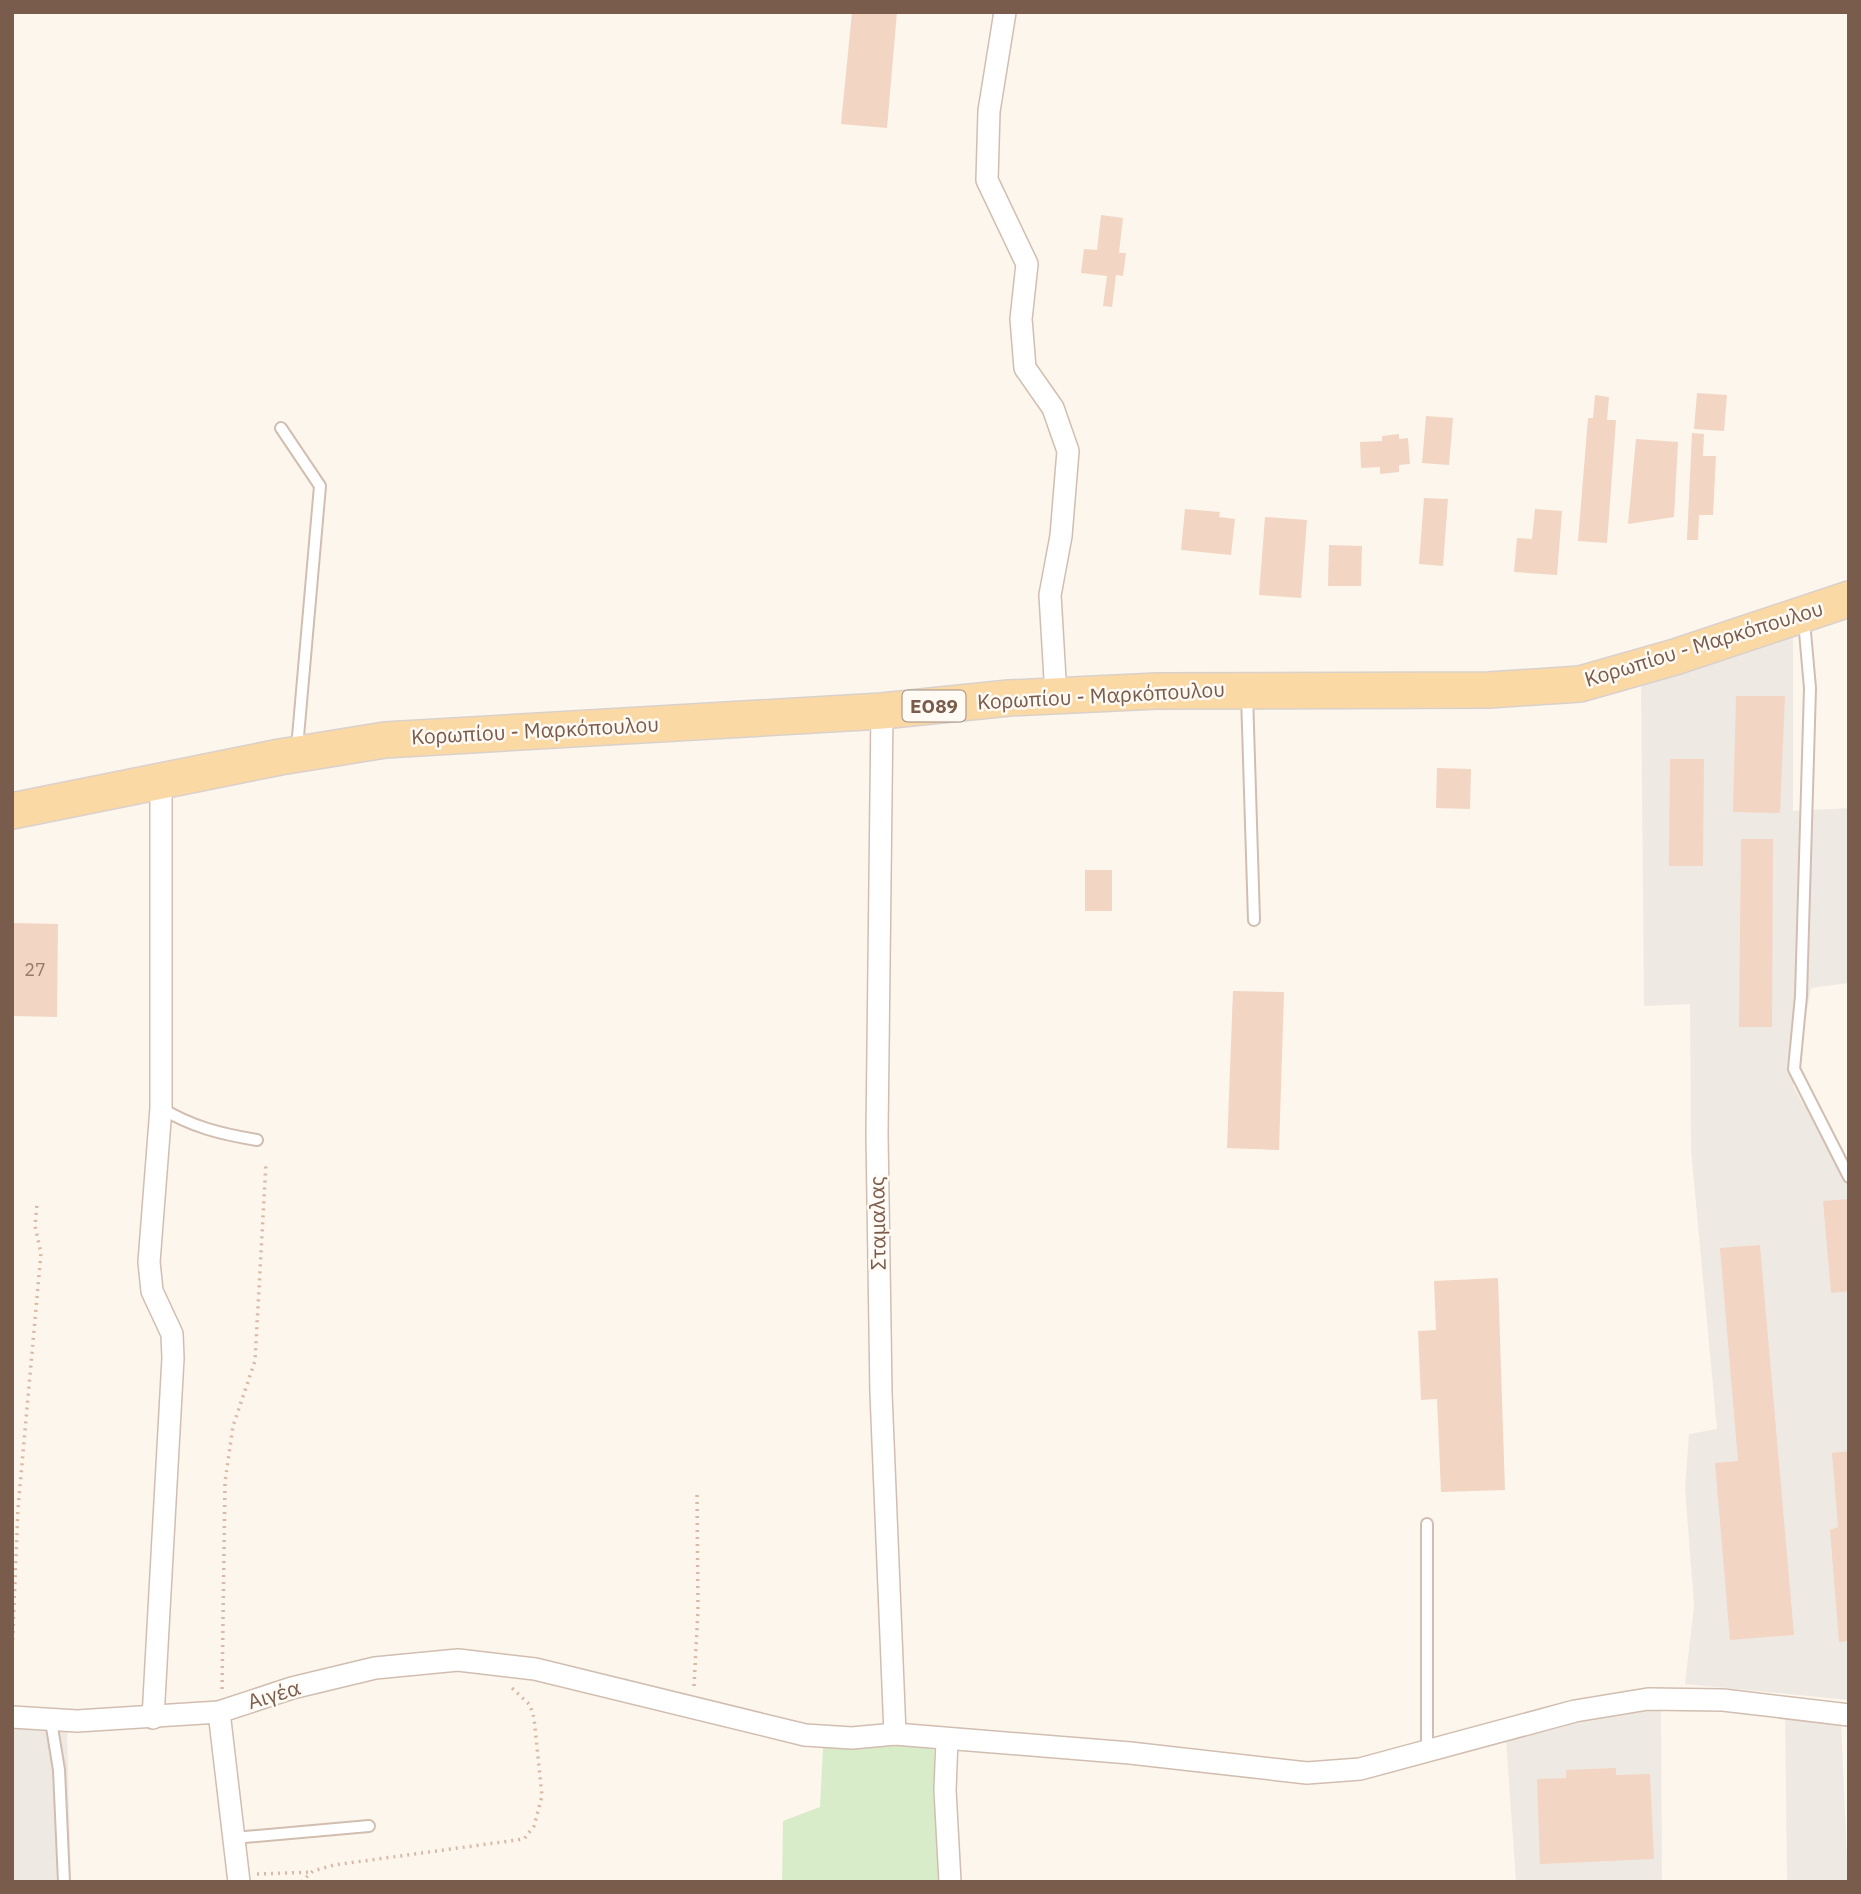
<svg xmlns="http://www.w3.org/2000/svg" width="1861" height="1894" font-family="'IBM Plex Sans',sans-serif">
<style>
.industrial{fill:#efe9e4}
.green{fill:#d8ecc9}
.building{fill:#f3d5c3}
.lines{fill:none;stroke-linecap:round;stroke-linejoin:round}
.service-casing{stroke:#d1beb0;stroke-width:14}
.minor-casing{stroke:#d1beb0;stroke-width:24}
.primary-casing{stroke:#dad1cd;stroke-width:38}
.path{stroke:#d9b8a5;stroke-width:3.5;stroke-dasharray:2 5;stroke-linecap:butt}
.service{stroke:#fff;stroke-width:10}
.minor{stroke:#fff;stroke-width:21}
.primary{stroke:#fbd9a5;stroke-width:35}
.labels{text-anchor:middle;stroke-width:5;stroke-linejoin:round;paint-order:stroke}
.number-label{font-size:18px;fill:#987a6a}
.shield{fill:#fffaf3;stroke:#a28b7f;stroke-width:2}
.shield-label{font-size:19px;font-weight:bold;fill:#7a5c4d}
.street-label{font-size:21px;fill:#7a5c4d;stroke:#fffaf3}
</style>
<rect width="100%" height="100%" fill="#fdf6ec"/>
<g class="industrial">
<path d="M 1793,635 L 1793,811 L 1849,808 L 1849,983 L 1811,988 L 1793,1086 L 1849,1183 L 1849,1700 L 1685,1684 L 1694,1606 L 1685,1487 L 1689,1434 L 1717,1429 L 1691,1150 L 1690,1004 L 1644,1006 L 1641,680 Z"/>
<path d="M 1661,1707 L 1662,1882 L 1516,1882 L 1506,1738 L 1563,1721 Z"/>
<path d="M 1785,1714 L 1841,1722 L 1848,1882 L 1787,1882 Z"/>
<path d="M 12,1726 L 67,1727 L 71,1882 L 12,1882 Z"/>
</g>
<path class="green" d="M 888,1741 L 934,1746 L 939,1882 L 782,1882 L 783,1821 L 820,1807 L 823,1747 Z"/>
<g class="building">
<path d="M 852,12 L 897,12 L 887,128 L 841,124 Z"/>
<path d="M 1101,215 L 1123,218 L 1119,253 L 1126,253 L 1123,276 L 1116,275 L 1112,307 L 1103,306 L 1107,276 L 1081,273 L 1084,249 L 1097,250 Z"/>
<path d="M 1697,393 L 1727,395 L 1724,431 L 1694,429 Z"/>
<path d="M 1595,395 L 1609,397 L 1607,420 L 1616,420 L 1607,543 L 1578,541 L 1588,418 L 1593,418 Z"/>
<path d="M 1426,416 L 1453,418 L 1449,465 L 1422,463 Z"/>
<path d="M 1692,433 L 1704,434 L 1703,456 L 1716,456 L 1713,515 L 1699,515 L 1698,540 L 1687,540 Z"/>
<path d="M 1399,434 L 1399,439 L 1408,438 L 1410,464 L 1399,465 L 1399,472 L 1380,474 L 1380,467 L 1361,468 L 1360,442 L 1382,441 L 1382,436 Z"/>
<path d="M 1636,439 L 1678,442 L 1674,517 L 1628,524 Z"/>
<path d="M 1424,498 L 1448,499 L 1443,566 L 1419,564 Z"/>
<path d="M 1185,509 L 1220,512 L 1219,517 L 1235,519 L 1231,555 L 1181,550 Z"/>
<path d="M 1535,509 L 1562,511 L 1557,575 L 1514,572 L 1517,538 L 1532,539 Z"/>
<path d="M 1265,517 L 1307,520 L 1301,598 L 1259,595 Z"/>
<path d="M 1329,545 L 1362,546 L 1361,586 L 1328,586 Z"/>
<path d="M 1736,696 L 1785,696 L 1780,813 L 1733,812 Z"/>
<path d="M 1670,759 L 1704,759 L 1703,866 L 1669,866 Z"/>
<path d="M 1437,768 L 1471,769 L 1470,809 L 1436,808 Z"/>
<path d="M 1741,839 L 1773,839 L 1772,1027 L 1739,1027 Z"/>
<rect x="1085" y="870" width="27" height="41"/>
<path d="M 12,923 L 58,924 L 57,1017 L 12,1016 Z"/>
<path d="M 1233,991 L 1284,992 L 1279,1150 L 1227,1148 Z"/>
<path d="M 1849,1199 L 1849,1291 L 1831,1293 L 1823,1201 Z"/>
<path d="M 1760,1245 L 1794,1635 L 1730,1640 L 1715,1463 L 1738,1461 L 1720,1248 Z"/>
<path d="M 1498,1278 L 1505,1490 L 1441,1492 L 1437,1399 L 1421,1400 L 1418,1331 L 1436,1330 L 1434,1281 Z"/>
<path d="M 1849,1451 L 1849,1641 L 1839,1642 L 1830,1530 L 1838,1527 L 1832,1453 Z"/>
<path d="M 1616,1768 L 1616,1775 L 1650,1774 L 1654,1859 L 1540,1864 L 1537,1779 L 1566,1778 L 1566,1770 Z"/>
</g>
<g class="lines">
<g class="service-casing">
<g id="service">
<path d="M 281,428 L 320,486 L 297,748"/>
<path d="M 1804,621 L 1810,688 L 1801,996 L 1794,1069 L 1849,1177"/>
<path d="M 1247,695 L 1254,920"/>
<path d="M 161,1108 C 192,1127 221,1134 257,1140"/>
<path d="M 51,1721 L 59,1770 L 64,1882"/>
<path d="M 1427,1749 L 1427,1524"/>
<path d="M 234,1838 L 369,1826"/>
</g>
</g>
<g class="minor-casing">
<g id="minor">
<path d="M 1005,12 L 989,111 L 987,180 L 1027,264 L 1021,319 L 1025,368 L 1053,408 L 1068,451 L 1061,536 L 1050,595 L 1056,696"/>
<path d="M 882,711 L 877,1134 L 881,1393 L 895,1734"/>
<path d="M 219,1712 L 239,1882"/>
<path d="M 12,1717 L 77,1721 L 219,1712 L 292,1688 L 375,1668 L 458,1660 L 535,1669 L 805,1735 L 852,1738 L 895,1734 L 1130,1753 L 1307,1773 L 1360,1769 L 1575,1711 L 1648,1699 L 1723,1700 L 1849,1715"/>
<path d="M 153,1718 L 173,1358 L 172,1334 L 152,1291 L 149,1262 L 161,1108 L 161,782"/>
<path d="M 947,1740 L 945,1790 L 950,1882"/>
</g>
</g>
<g class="primary-casing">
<path id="primary" d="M 12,811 L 280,757 L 385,740 L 882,711 L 1009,698 L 1157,691 L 1489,690 L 1580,684 L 1675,657 L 1849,599"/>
</g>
<g class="path">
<path d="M 12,1654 L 18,1508 L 41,1253 L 35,1226 L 37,1204"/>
<path d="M 694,1686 L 698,1610 L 697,1493"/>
<path d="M 222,1689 L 225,1482 L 233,1426 L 255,1361 L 266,1163"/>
<path d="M 257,1874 L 313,1872"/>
<path d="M 301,1882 L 313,1871 L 334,1865 L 524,1839 L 534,1826 L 542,1796 L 534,1718 L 530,1705 L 510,1686"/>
</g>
<use href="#service" class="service"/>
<use href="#minor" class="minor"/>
<use href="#primary" class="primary"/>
</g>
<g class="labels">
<g class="number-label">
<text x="35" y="976">27</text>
</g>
<rect class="shield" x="902.5" y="690.5" width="63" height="31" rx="5"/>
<g class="shield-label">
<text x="934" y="713">ΕΟ89</text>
</g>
<g class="street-label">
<text transform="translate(1704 644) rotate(-17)" y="7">Κορωπίου - Μαρκόπουλου</text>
<text transform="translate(1101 696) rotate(-3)" y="7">Κορωπίου - Μαρκόπουλου</text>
<text transform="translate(535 731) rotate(-3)" y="7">Κορωπίου - Μαρκόπουλου</text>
<text transform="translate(878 1223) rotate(-91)" y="7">Σταμαλας</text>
<text transform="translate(274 1695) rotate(-17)" y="7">Αιγέα</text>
</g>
</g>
<rect width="1861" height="1894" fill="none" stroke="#7a5c4d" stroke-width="28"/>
</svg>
